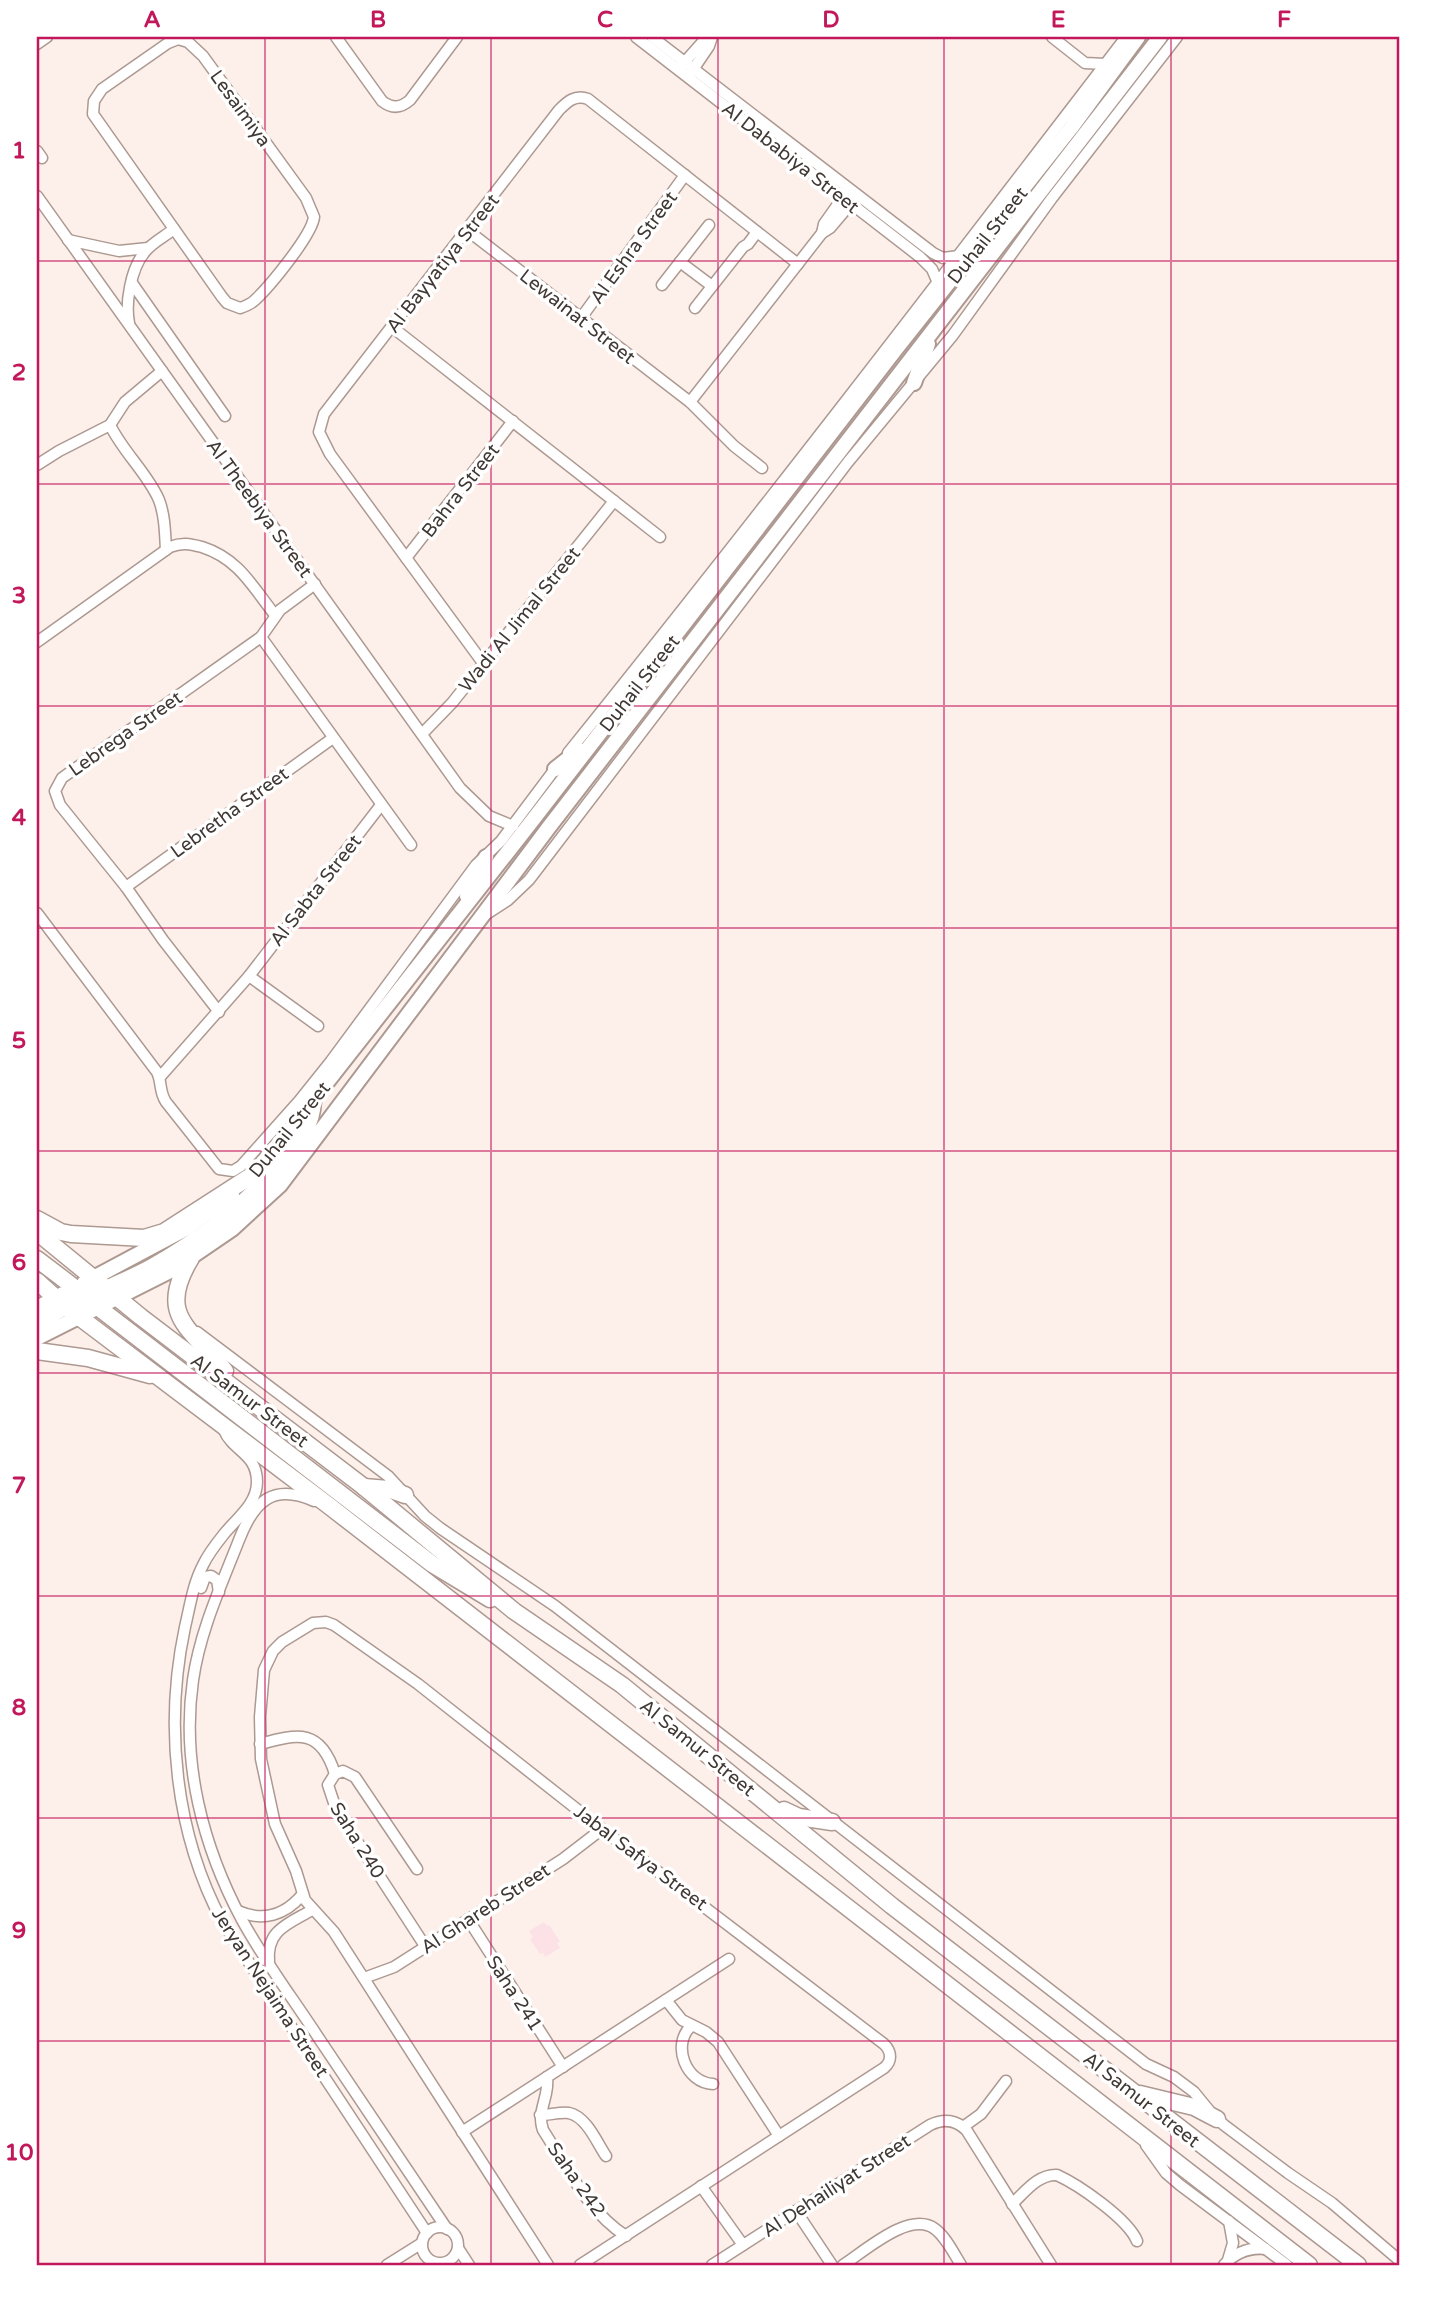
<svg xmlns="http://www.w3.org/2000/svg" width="1436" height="2302" font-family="'Varela Round',sans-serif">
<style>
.commercial{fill:#fce1e7}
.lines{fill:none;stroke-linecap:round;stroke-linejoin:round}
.minor-casing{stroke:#ad9991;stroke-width:13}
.secondary-casing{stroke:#ad9991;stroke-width:18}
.primary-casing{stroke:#ad9991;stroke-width:19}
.minor{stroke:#fff;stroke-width:10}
.secondary{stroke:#fff;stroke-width:14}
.primary{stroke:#fff;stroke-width:16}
.grid{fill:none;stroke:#c2185b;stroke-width:2;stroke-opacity:0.55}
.labels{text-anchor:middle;stroke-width:7;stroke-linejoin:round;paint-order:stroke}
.street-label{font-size:19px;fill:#403834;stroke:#fff}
.neatline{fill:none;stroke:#c2185b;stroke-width:2.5}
.grid-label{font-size:23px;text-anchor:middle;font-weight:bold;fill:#c2185b}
</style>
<rect width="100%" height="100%" fill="#fdf0eb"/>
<path class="commercial" d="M 544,1922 L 547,1926 L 549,1925 L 560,1942 L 557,1943 L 560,1948 L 545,1957 L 543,1953 L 540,1954 L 530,1939 L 533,1937 L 529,1931 Z"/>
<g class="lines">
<g class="minor-casing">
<g id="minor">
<path d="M 336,37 L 382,101 C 392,109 401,108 410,100 L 457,37"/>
<path d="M 636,37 L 920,257 L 932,269 L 938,283"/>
<path d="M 652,37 L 933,253 L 943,258 L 959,256"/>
<path d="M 1052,37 L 1085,63 L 1105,64"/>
<path d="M 178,39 L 188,42 L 203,56 L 306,198 L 314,217 C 312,235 270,286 255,300 C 251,304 246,306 240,308 L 227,303 L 222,297 L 93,114 L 94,101 L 102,89 L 168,43 Z"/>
<path d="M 37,44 L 47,37"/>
<path d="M 682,65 L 707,37"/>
<path d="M 690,74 L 709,46 L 712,37"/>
<path d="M 37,151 L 42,158"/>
<path d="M 37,196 L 460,788 L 489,816 L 513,826"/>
<path d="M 467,230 L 690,402 L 734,446 L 762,468"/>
<path d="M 822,233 L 830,228 L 853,201"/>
<path d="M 68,240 L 119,251 L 148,248"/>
<path d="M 680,262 L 712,286"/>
<path d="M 132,283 L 225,416"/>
<path d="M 662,285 L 709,225"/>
<path d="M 695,308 L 743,247 L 748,244 L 757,232"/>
<path d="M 581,318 L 685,175"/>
<path d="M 129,323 C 125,303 131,269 144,253 C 151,243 164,237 174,229"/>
<path d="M 392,327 L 660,537"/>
<path d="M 690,402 L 822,233 L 824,224 L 846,193"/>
<path d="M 110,425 C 123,452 148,474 159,500 C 165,516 165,533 166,550"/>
<path d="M 37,465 L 59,451 L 110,425 L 125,402 L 162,371"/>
<path d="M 406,558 L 513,421"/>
<path d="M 261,637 L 411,845"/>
<path d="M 37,642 L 170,547 C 182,542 190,544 202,547 C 239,559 252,586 275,615"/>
<path d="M 483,663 L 330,454 L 319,432 L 324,414 L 559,110 C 567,102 575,94 588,99 L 798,264"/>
<path d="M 422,734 L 452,703 L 614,501"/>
<path d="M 568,753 C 758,517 942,277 1126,37"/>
<path d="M 126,887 L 333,738"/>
<path d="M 37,913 L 157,1072 C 162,1082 159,1092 166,1102 L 219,1169 L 233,1171 L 241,1166 L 299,1101 L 331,1061 L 476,865 L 501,841 L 558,765"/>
<path d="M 488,913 L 508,900 L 529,880 L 848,462 L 953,335 L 1052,198 L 1177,37"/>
<path d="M 249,976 L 318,1026"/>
<path d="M 219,1012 L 163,940 L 126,887 L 60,805 L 55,791 L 62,778 L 261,637 L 280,610 L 315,584"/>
<path d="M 160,1077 L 249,976 L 381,805"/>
<path d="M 197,1332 L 388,1476 L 425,1516 L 440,1528 L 555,1606 L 1146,2064 L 1174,2077 L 1194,2092 L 1212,2114 L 1224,2125 L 1288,2173 L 1332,2203 L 1399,2260"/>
<path d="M 224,1430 C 233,1452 257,1453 257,1482 C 257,1504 237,1518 224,1534 C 216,1544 208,1554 203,1565 C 193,1584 190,1606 185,1627 C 164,1725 175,1834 223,1923 L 427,2233"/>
<path d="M 314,1501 C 273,1483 254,1501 239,1540 C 221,1586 200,1631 193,1680 C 181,1763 203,1847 242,1920 C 265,1962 294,2000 320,2040 C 362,2103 404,2166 447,2229"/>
<path d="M 201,1588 L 205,1577 L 211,1576 L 217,1580 L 219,1592"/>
<path d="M 260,1744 C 299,1733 321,1729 335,1774"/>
<path d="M 417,1869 L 355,1777 L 343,1771 L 335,1774 L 328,1785 L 336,1809 L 425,1946"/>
<path d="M 238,1911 C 263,1922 285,1915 302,1895"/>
<path d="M 468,1919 L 563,2067"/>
<path d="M 269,1962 C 266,1930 288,1924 312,1910"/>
<path d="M 364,1978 L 394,1967 L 563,1859 L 602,1829"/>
<path d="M 666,2000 L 682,2020 L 706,2032 L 718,2042 L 779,2136"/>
<path d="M 691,2026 C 671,2045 686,2083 713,2084"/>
<path d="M 547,2077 C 550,2096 536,2111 543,2130 C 567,2167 588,2212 626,2236"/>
<path d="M 540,2115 C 549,2115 560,2112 569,2113 C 587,2117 597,2143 606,2156"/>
<path d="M 963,2127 L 981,2114 L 1006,2081"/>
<path d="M 462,2132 L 729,1959"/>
<path d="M 1146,2145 L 1166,2173 L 1180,2185 L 1287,2265"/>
<path d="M 701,2186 L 743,2245"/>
<path d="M 1012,2204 C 1025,2192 1038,2174 1057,2175 C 1079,2185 1128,2219 1137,2241"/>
<path d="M 796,2211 L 832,2265"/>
<circle cx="440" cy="2245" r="18"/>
<path d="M 458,2248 L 469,2265"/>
<path d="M 1228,2260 L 1233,2243 L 1229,2221"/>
<path d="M 387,2265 L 422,2243"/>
<path d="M 548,2265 L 334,1932 L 305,1900 L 296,1871 L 275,1824 L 261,1759 L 260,1717 L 264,1670 L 273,1651 L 282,1642 L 313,1623 L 326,1622 L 334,1625 L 418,1684 L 602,1829 L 884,2044 C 892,2052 892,2061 884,2068 L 580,2265"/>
<path d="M 712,2265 L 930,2125 C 944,2118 957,2120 967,2131 L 1051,2265"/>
<path d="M 843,2265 C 865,2251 910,2210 935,2229 C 946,2237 954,2254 961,2265"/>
<path d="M 1224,2265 C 1236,2252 1249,2247 1266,2249"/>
</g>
</g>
<g class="secondary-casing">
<g id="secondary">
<path d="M 914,383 L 928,344"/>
<path d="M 555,769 L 579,750"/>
<path d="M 467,896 L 486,857"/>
<path d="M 247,1181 L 280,1142 L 532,821 L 896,349 L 1071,128 L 1138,37"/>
<path d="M 84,1283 L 187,1228 L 232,1195"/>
<path d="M 37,1308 L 63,1294"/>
<path d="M 37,1338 L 172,1270 L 232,1229 L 280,1185 L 549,827 L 1160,37"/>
</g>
</g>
<g class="primary-casing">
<g id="primary">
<path d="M 37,1219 L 61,1232 L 71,1234 L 144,1238 L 164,1232 L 254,1174"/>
<path d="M 37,1232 L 141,1317 L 364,1487 L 514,1611 L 622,1685 L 892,1906 L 1358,2265"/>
<path d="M 191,1258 C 155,1317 192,1328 225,1371"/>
<path d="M 37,1259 L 75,1288 L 91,1295"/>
<path d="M 37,1281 L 66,1307 L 328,1505 L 1309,2265"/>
<path d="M 98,1293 C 116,1284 134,1277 152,1267 C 202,1239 249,1203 285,1158 C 300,1140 312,1125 313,1101"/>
<path d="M 56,1298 L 82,1300 L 99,1308 L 432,1564 L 490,1599"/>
<path d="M 37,1323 L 74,1301"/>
<path d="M 37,1351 L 88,1358 L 150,1375"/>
<path d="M 364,1487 L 388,1489 L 405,1495"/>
<path d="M 784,1810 L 799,1817 L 832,1822"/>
<path d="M 1140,2094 L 1194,2107 L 1217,2119"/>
</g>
</g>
<use href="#minor" class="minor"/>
<use href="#secondary" class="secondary"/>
<use href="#primary" class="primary"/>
</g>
<path class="grid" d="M 265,37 L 265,2265M 491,37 L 491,2265M 718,37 L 718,2265M 944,37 L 944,2265M 1171,37 L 1171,2265M 37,261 L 1399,261M 37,484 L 1399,484M 37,706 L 1399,706M 37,928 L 1399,928M 37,1151 L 1399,1151M 37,1373 L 1399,1373M 37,1596 L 1399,1596M 37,1818 L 1399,1818M 37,2041 L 1399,2041"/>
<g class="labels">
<g class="street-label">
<text transform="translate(241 108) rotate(54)" y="7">Lesaimiya</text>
<text transform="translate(791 157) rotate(38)" y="7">Al Dababiya Street</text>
<text transform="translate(987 235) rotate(-52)" y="7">Duhail Street</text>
<text transform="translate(633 247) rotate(-54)" y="7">Al Eshra Street</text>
<text transform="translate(442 263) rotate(-52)" y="7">Al Bayyatiya Street</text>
<text transform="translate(578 316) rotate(38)" y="7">Lewainat Street</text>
<text transform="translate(460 490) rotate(-52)" y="7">Bahra Street</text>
<text transform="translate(260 508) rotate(54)" y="7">Al Theebiya Street</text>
<text transform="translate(519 619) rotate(-51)" y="7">Wadi Al Jimal Street</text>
<text transform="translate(639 683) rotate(-52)" y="7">Duhail Street</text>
<text transform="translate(125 733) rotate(-35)" y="7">Lebrega Street</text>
<text transform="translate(229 812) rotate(-36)" y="7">Lebretha Street</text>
<text transform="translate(315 890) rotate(-52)" y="7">Al Sabta Street</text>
<text transform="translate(289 1129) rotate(-51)" y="7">Duhail Street</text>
<text transform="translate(250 1400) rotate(37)" y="7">Al Samur Street</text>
<text transform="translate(698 1747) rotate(39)" y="7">Al Samur Street</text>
<text transform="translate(358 1840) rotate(58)" y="7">Saha 240</text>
<text transform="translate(641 1857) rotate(37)" y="7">Jabal Safya Street</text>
<text transform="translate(485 1908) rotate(-33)" y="7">Al Ghareb Street</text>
<text transform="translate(271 1992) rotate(57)" y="7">Jeryan Nejaima Street</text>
<text transform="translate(515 1993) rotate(57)" y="7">Saha 241</text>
<text transform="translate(1142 2099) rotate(38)" y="7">Al Samur Street</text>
<text transform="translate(577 2179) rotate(55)" y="7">Saha 242</text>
<text transform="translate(836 2185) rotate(-33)" y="7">Al Dehailiyat Street</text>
</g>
</g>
<rect width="1436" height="2302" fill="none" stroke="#ffffff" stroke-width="77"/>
<rect x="38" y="38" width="1360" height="2226" class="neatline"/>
<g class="grid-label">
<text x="152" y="27">A</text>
<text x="378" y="27">B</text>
<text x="605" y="27">C</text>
<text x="831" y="27">D</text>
<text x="1058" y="27">E</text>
<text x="1284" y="27">F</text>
<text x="19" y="158">1</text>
<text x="19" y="380">2</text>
<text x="19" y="603">3</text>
<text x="19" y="825">4</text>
<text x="19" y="1048">5</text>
<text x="19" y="1270">6</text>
<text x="19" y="1493">7</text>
<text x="19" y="1715">8</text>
<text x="19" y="1938">9</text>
<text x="19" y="2160">10</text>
</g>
</svg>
